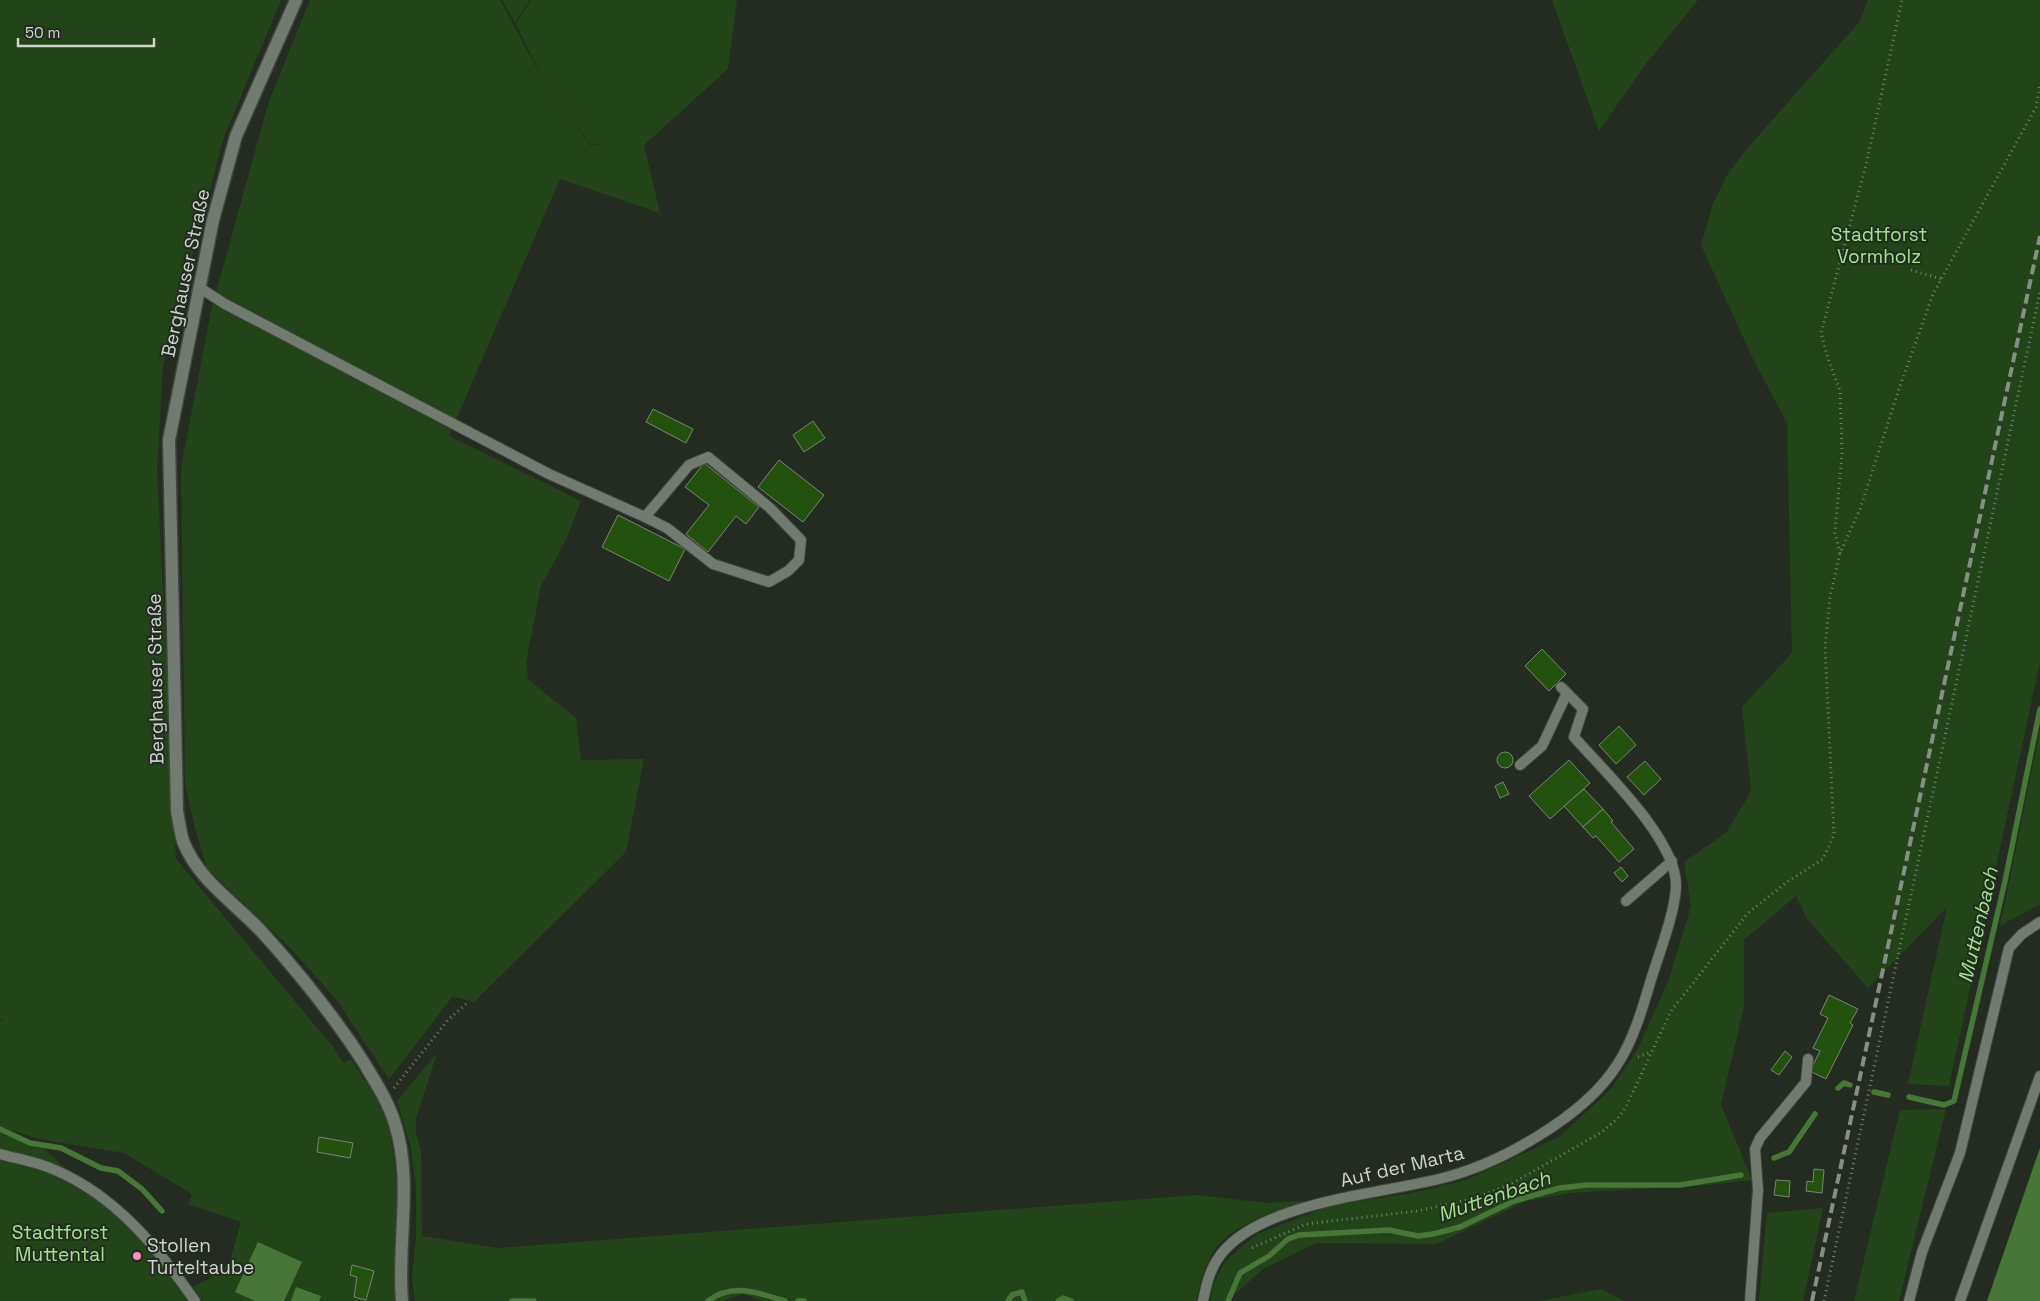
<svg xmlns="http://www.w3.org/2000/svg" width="2040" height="1301" font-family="'Space Grotesk',sans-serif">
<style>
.green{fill:#234318}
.water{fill:#477736}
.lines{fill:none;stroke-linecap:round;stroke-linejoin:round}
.stream{stroke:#477736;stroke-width:5.5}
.building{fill:#23520f;stroke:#7b8478}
.lane-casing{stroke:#3f463e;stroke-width:12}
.street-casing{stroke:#3f463e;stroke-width:15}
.path{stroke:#798077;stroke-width:3;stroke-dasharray:1 4;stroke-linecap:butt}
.lane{stroke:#727b6f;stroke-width:10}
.street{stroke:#727b6f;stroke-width:12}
.rail{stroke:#878e86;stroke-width:4;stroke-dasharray:10 5;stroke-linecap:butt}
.poi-dot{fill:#fa8fc7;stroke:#242c22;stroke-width:2}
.labels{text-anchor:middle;stroke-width:4;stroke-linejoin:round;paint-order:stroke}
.park-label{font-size:19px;fill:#a0e489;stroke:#242c22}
.street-label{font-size:19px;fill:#cfd5ce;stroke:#242c22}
.poi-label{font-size:19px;fill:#cfd5ce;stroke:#242c22;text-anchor:start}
.water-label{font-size:20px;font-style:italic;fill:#9fe489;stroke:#242c22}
</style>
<rect width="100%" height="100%" fill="#242c22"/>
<g class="green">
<path d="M 0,0 L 281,0 L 224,137 L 163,365 L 157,471 L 176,859 L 334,1048 L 343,1063 L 351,1059 C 362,1077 375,1095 384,1115 C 403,1161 394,1250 394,1301 L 202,1301 L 193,1287 L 218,1274 L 229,1264 L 241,1222 L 188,1204 L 192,1194 L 124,1153 L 39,1139 L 0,1127 L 0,1021 L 3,1021 L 0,1019 Z"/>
<path d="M 310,0 L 500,0 L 543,80 L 590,145 L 603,145 L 590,144 L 543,80 L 516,24 L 531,0 L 737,0 L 728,69 L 644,145 L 660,213 L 560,179 L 449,436 L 581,501 L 567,538 L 541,586 L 526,663 L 528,679 L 576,718 L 581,760 L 644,759 L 626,852 L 474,1002 L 453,996 L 389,1079 L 336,999 L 291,949 L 207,868 L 195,829 L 185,784 L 181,468 L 211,311 L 268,104 Z"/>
<path d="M 502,0 L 530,0 L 515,23 Z"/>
<path d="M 1552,0 L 1698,0 L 1645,65 L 1599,131 Z"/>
<path d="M 1868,0 L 2040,0 L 2040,662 L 1949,1086 L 1908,1084 L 1947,907 L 1868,988 L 1807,919 L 1796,896 L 1744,940 L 1744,1007 L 1721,1104 L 1752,1180 L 1708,1185 L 1570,1193 L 1527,1201 L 1436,1244 L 1316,1243 L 1263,1269 L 1227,1301 L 1210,1301 L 1214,1283 L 1225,1261 L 1257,1234 L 1330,1206 L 1412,1193 L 1466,1180 L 1559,1137 L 1610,1090 L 1637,1050 L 1668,982 L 1691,906 L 1684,862 L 1727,832 L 1751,791 L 1742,707 L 1792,653 L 1787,423 L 1753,359 L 1701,245 L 1713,204 L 1728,173 L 1750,145 L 1860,21 Z"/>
<path d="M 2040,730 L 2040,904 L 2000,926 Z"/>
<path d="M 437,1053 L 416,1118 L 416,1132 L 421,1151 L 422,1236 L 498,1248 L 1197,1195 L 1267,1203 L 1306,1201 C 1280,1209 1233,1225 1217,1247 C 1205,1263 1200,1282 1196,1301 L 762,1301 L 743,1294 L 723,1301 L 415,1301 L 412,1279 L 416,1237 L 416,1187 L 410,1144 L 397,1101 Z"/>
<path d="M 1946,1109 L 1899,1301 L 1854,1301 L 1900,1110 Z"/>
<path d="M 0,1130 L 40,1145 L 139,1236 L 159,1259 L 188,1301 L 0,1301 Z"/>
<path d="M 1823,1208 L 1803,1301 L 1759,1301 L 1767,1213 Z"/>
<path d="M 1601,1289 L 1624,1301 L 1539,1301 Z"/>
</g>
<g class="water">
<path d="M 2040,1148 L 2040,1301 L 1987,1301 Z"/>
<path d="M 258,1242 L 302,1262 L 284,1301 L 255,1301 L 235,1292 Z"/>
<path d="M 296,1287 L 321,1296 L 319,1301 L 291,1301 Z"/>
</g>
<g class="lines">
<g class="stream">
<path d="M 1838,1088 L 1844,1083 L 1850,1085"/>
<path d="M 1874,1092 L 1888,1095"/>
<path d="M 1909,1097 L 1944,1105 L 1954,1101 L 2005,881 L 2040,709"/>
<path d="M 0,1129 L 30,1143 L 61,1148 L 101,1168 L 118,1171 L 142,1189 L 162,1211"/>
<path d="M 1774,1158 L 1789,1152 L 1815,1114"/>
<path d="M 512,1301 L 534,1301"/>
<path d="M 708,1301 C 733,1282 758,1293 785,1301"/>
<path d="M 798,1301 L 804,1301"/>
<path d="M 1008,1301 L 1012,1295 L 1022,1292 L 1025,1301"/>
<path d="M 1058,1301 L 1063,1298 L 1071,1301"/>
<path d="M 1228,1301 L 1240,1273 L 1269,1256 L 1288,1239 L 1299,1235 L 1389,1230 L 1418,1236 L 1433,1234 L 1460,1227 L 1514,1201 L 1560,1188 L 1587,1185 L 1680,1185 L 1741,1175"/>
</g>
</g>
<g class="building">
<path d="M 653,409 L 693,429 L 686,443 L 646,422 Z"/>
<path d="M 813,421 L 825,438 L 804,452 L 793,435 Z"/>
<path d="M 779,460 L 824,495 L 803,522 L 758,487 Z"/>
<path d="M 704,463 L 759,507 L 746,524 L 736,516 L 708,552 L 686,534 L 709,505 L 685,487 Z"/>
<path d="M 618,515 L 685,549 L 669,581 L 602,547 Z"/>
<path d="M 1542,649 L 1566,674 L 1549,691 L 1525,666 Z"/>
<path d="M 1619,726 L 1636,745 L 1616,764 L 1599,745 Z"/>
<circle cx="1505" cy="760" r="8"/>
<path d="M 1569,760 L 1590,783 L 1550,819 L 1529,796 Z"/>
<path d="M 1645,761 L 1661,779 L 1644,795 L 1627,777 Z"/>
<path d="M 1503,782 L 1509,794 L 1500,798 L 1495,786 Z"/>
<path d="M 1584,789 L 1603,809 L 1583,827 L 1564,806 Z"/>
<path d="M 1603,809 L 1613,821 L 1611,822 L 1634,849 L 1619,862 L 1596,836 L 1593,838 L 1583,827 Z"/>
<path d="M 1621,867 L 1628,876 L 1622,882 L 1614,873 Z"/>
<path d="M 1829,995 L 1858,1009 L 1850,1023 L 1853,1025 L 1826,1079 L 1810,1071 L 1820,1051 L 1813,1048 L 1828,1018 L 1820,1014 Z"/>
<path d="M 1785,1051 L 1792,1057 L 1779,1075 L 1771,1070 Z"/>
<path d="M 319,1137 L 353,1143 L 350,1158 L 317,1152 Z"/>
<path d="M 1814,1169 L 1824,1170 L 1822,1193 L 1806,1191 L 1807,1181 L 1813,1182 Z"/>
<path d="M 1776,1180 L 1790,1181 L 1789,1197 L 1774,1195 Z"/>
<path d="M 352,1265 L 374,1271 L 366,1300 L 354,1297 L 357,1277 L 350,1275 Z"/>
</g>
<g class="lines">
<g class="lane-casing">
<g id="lane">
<path d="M 200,288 L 225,304 L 549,474 L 645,517 L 689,465 L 708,457 L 770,508 L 801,540 L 799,560 L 788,571 L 769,582 L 713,564 L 667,528 L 645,517"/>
<path d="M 1520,765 L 1542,746 L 1567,693"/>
<path d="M 1626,901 L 1672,861"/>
<path d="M 0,1154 C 18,1159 38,1162 55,1170 C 116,1196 158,1248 195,1301"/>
<path d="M 1203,1301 C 1206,1287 1209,1272 1217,1260 C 1252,1203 1379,1194 1439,1179 C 1498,1165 1584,1117 1617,1065 C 1633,1041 1642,1010 1650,983 C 1658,956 1675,914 1676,886 C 1677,840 1604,771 1574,737 L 1583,709 L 1561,687"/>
<path d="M 1750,1301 L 1758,1190 L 1755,1149 L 1760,1138 L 1806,1082 L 1808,1059"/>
<path d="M 1909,1301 L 1922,1252 L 1960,1153 L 2009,948 L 2022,934 L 2040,922"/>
<path d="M 1960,1301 L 2040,1076"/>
</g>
</g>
<g class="street-casing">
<path id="street" d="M 296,0 L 236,136 L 213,220 L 169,440 L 177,811 C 179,821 180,831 183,841 C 198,880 234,902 262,932 C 299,973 334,1016 364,1063 C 376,1083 388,1101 395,1124 C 413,1180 397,1243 402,1301"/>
</g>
<g class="path">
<path d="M 1911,270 L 1941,279"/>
<path d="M 1840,553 L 1835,533 L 1842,453 L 1840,391 L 1828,358 L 1821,333 L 1866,165 L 1902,0"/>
<path d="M 1638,1057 L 1651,1052"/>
<path d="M 394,1088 L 448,1020 L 466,1004"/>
<path d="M 1252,1248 L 1306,1224 L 1417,1211 L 1475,1198 L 1511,1184 L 1602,1132 L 1618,1118 L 1626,1107 L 1671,1011 L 1748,913 L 1787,882 L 1823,859 L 1834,835 L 1825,647 L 1830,597 L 1840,553 L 1860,509 L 1899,389 L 1933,294 L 2036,107 L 2040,83"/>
<path d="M 1824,1301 L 2040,292"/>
</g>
<use href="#lane" class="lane"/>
<use href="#street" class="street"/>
<path class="rail" d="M 1812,1301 L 2040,236"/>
</g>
<circle class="poi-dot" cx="137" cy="1256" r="5"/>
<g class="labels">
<g class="park-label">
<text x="1879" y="241">Stadtforst<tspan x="1879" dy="22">Vormholz</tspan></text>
<text x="60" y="1239">Stadtforst<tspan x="60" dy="22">Muttental</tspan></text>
</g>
<g class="street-label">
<text transform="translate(185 273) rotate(-78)" y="7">Berghauser Straße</text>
<text transform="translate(155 679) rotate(-91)" y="7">Berghauser Straße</text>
<text transform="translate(1402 1166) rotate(-13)" y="7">Auf der Marta</text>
</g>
<g class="poi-label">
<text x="147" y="1252">Stollen<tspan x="147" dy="22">Turteltaube</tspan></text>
</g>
<g class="water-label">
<text transform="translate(1978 925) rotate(-77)" y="7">Muttenbach</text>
<text transform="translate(1494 1196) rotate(-19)" y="7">Muttenbach</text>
</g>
</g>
<path d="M18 38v8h136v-8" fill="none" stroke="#cfd5ce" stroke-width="2.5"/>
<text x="25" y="38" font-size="15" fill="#cfd5ce" stroke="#242c22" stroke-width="4" paint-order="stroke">50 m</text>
</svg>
